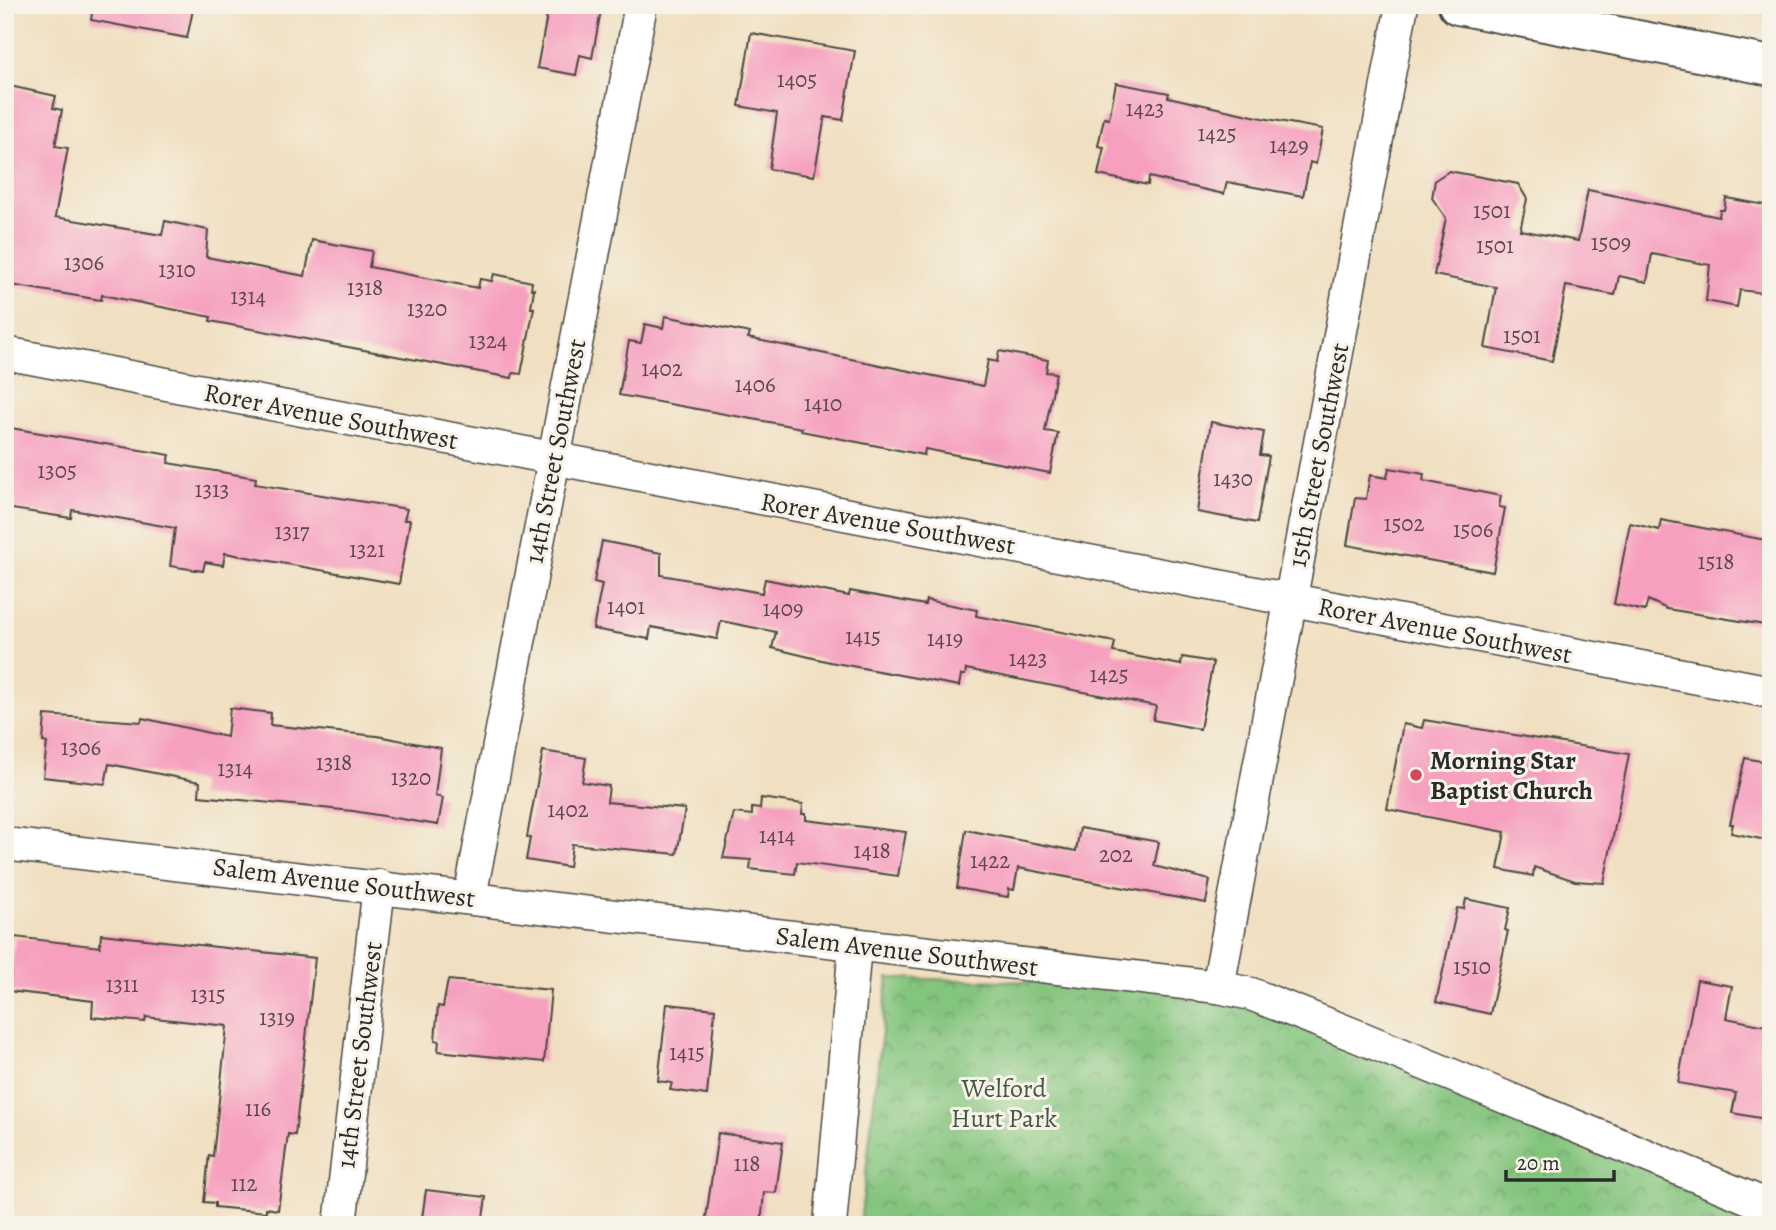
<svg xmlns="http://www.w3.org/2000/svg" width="1776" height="1230" font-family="Alegreya,serif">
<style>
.park{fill:url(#park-crowns);stroke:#587854;stroke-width:2}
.building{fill:#f69fbe}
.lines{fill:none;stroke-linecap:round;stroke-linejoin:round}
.street-casing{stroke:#494641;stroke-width:35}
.secondary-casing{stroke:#494641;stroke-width:42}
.street{stroke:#fff;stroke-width:32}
.secondary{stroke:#fff;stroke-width:38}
.poi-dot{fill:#d1495b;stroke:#f7f3e8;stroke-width:2.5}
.labels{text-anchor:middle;stroke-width:6;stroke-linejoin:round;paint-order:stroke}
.number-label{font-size:23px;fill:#5e4850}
.street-label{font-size:26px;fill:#2b2b2b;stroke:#f7f3e8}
.poi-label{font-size:26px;font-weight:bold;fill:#2b2b2b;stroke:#f7f3e8;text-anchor:start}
.park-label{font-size:26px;fill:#465944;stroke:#f7f3e8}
</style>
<defs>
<pattern id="park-crowns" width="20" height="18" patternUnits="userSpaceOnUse" patternTransform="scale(1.75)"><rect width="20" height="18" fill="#84c57e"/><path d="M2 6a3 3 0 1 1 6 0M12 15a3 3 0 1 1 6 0" fill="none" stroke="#6ca067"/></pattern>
</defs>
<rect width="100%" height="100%" fill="#f7f3e8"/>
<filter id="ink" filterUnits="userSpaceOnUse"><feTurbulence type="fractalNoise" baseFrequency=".0143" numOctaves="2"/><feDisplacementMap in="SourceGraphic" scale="14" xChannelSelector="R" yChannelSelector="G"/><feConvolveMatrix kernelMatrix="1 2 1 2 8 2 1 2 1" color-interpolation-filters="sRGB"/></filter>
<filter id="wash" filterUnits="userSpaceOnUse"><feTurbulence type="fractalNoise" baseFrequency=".00686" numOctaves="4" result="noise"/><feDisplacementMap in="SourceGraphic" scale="28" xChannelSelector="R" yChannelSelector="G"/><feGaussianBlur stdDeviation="1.57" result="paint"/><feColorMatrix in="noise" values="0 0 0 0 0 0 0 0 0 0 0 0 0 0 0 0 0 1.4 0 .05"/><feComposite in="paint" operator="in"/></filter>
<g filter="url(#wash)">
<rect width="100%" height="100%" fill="#f0dfc0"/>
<path class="park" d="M 888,978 L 1218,987 L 1771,1207 L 1771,1225 L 860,1225 Z"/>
<g id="blocks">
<g class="building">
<path d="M 93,5 L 194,5 L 187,38 L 91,20 Z"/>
<path d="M 549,5 L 602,5 L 592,58 L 580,55 L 576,75 L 537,68 Z"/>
<path d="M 751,33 L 855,51 L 843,120 L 825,117 L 814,176 L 769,169 L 777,113 L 739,106 Z"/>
<path d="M 1116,83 L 1169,93 L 1168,97 L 1262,118 L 1323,129 L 1316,164 L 1310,162 L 1303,196 L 1227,182 L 1224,194 L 1149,177 L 1148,185 L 1098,175 L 1104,147 L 1098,146 L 1104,118 L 1109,119 Z"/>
<path d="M 5,85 L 56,96 L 53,108 L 62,110 L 55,146 L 68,148 L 55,217 L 162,235 L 165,221 L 208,230 L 206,257 L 305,276 L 312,240 L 372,251 L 369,267 L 478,288 L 480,279 L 492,281 L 494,274 L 532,282 L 531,289 L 534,289 L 531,308 L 534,308 L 521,374 L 513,373 L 512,378 L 210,321 L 211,317 L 102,295 L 101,300 L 5,284 Z"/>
<path d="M 1449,171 L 1518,184 L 1527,199 L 1520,230 L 1578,241 L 1588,190 L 1719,217 L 1720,210 L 1724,210 L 1726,198 L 1771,206 L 1771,252 L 1763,293 L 1740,290 L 1737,307 L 1706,301 L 1710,265 L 1652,254 L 1647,282 L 1619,276 L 1615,295 L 1566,286 L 1552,361 L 1485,348 L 1496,287 L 1434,275 L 1446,218 L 1432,198 L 1435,180 Z"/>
<path d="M 665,316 L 750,333 L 748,338 L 983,386 L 988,360 L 997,362 L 999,351 L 1048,360 L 1046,372 L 1056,373 L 1045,431 L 1058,433 L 1050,473 L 925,449 L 924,455 L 801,431 L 802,428 L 619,395 L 629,341 L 641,343 L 645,324 L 663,328 Z"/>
<path d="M 1211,422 L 1264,432 L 1260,455 L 1269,456 L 1257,523 L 1197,512 Z"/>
<path d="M 5,427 L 170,455 L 168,463 L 256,478 L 255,484 L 407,509 L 404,520 L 410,520 L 399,584 L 225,553 L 223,565 L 205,562 L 203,571 L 170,566 L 175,528 L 72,510 L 71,518 L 5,508 Z"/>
<path d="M 1389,468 L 1424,474 L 1423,481 L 1501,496 L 1499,507 L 1505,508 L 1493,572 L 1347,545 L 1355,498 L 1366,499 L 1370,475 L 1387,478 Z"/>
<path d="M 1661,520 L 1771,541 L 1771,626 L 1667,609 L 1648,600 L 1645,611 L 1614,604 L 1630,523 L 1659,530 Z"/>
<path d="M 602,541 L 661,553 L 661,575 L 762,593 L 765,579 L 849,596 L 850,591 L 925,605 L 926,600 L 977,610 L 976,616 L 1115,642 L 1113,652 L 1181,665 L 1182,657 L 1213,662 L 1200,729 L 1153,720 L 1156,706 L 966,669 L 965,675 L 961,675 L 959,686 L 830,662 L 772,648 L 776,632 L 721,621 L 717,639 L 651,627 L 649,639 L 593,629 L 602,584 L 594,582 Z"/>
<path d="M 230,708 L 271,713 L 270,725 L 377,736 L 441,748 L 435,796 L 443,798 L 438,825 L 353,811 L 199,796 L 200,782 L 109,764 L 105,784 L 43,777 L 47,743 L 43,742 L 45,715 L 141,722 L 142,718 L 227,737 Z"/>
<path d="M 1424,720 L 1629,754 L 1604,883 L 1575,881 L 1534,867 L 1533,876 L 1498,869 L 1505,832 L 1387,809 L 1403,724 L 1422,728 Z"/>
<path d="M 543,751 L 586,758 L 582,782 L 609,786 L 607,802 L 685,809 L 677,854 L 572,844 L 569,867 L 526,860 L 530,838 L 527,837 Z"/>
<path d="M 1745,758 L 1771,763 L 1771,841 L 1731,833 L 1733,824 L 1730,824 Z"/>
<path d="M 761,798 L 803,804 L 802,814 L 806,814 L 806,820 L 906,832 L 898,876 L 797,862 L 795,874 L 750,869 L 751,860 L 723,858 L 734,813 L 752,815 L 752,808 L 760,809 Z"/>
<path d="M 1080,828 L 1159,842 L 1154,866 L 1210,880 L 1206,903 L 1018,868 L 1014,890 L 1009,889 L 1008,897 L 957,888 L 966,830 L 1076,851 Z"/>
<path d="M 1466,899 L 1510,908 L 1505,930 L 1508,931 L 1490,1014 L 1436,1002 L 1457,908 L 1464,909 Z"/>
<path d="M 101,934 L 315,958 L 295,1135 L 288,1134 L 278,1210 L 266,1208 L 266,1212 L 215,1207 L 215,1203 L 204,1202 L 209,1155 L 213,1156 L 227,1026 L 146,1017 L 145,1022 L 92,1017 L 93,1001 L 9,991 L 15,937 L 100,947 Z"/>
<path d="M 448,980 L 551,990 L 544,1062 L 438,1051 L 439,1041 L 435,1040 L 438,1006 L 443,1007 Z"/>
<path d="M 1697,980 L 1732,986 L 1726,1018 L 1771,1027 L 1771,1120 L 1732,1113 L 1736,1093 L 1678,1083 Z"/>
<path d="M 667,1004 L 715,1009 L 707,1095 L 670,1090 L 672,1083 L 658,1081 Z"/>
<path d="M 718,1133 L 783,1142 L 776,1193 L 764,1192 L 761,1225 L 705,1225 Z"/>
<path d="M 426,1190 L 486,1197 L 482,1225 L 421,1225 Z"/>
</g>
</g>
</g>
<g filter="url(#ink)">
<use href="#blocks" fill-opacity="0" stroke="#494641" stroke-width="2"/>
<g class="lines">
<g class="street-casing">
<g id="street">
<path d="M 5,353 L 1771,692"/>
<path d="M 5,844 L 1218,987 L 1251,994 L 1352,1034 L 1771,1207"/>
<path d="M 470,897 L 641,5"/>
<path d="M 1218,987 L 1402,5"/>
<path d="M 340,1225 L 379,886"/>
<path d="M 830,1225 L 855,946"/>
</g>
</g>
<g class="secondary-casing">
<path id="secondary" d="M 1458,5 L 1771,66"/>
</g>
<use href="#street" class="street"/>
<use href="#secondary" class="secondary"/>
</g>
</g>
<circle class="poi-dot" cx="1416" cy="775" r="7"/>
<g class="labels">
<g class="number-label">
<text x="797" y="87">1405</text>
<text x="1145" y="116">1423</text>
<text x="1217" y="141">1425</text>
<text x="1289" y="153">1429</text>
<text x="1492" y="218">1501</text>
<text x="1611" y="250">1509</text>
<text x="1495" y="253">1501</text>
<text x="84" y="270">1306</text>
<text x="177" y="277">1310</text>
<text x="365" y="295">1318</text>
<text x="248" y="304">1314</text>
<text x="427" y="316">1320</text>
<text x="1522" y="343">1501</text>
<text x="488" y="348">1324</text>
<text x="662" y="376">1402</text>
<text x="755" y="392">1406</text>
<text x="823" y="411">1410</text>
<text x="57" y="478">1305</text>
<text x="1233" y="486">1430</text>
<text x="212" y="497">1313</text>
<text x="1404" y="531">1502</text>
<text x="1473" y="537">1506</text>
<text x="292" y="539">1317</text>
<text x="367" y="557">1321</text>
<text x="1716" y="569">1518</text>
<text x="626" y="614">1401</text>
<text x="783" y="616">1409</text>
<text x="863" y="644">1415</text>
<text x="945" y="646">1419</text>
<text x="1028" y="666">1423</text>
<text x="1109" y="682">1425</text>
<text x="81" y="755">1306</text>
<text x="334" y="770">1318</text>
<text x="235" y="776">1314</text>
<text x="411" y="785">1320</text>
<text x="568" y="817">1402</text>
<text x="777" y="843">1414</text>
<text x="872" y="858">1418</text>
<text x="1116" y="862">202</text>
<text x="990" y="868">1422</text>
<text x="1472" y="974">1510</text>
<text x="122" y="992">1311</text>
<text x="208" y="1002">1315</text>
<text x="277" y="1025">1319</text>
<text x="687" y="1060">1415</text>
<text x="258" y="1116">116</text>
<text x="747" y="1171">118</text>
<text x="244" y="1191">112</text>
</g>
<g class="street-label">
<text transform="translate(331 416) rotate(11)" y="9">Rorer Avenue Southwest</text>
<text transform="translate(555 451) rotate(-79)" y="9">14th Street Southwest</text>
<text transform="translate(1318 455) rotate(-79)" y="9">15th Street Southwest</text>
<text transform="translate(888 523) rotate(10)" y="9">Rorer Avenue Southwest</text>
<text transform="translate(1445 630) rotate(11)" y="9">Rorer Avenue Southwest</text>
<text transform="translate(344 882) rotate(7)" y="9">Salem Avenue Southwest</text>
<text transform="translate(907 951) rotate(7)" y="9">Salem Avenue Southwest</text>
<text transform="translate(359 1055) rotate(-83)" y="9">14th Street Southwest</text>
</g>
<g class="poi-label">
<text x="1430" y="769">Morning Star<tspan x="1430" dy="30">Baptist Church</tspan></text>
</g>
<g class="park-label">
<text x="1004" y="1097">Welford<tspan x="1004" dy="30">Hurt Park</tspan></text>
</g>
</g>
<rect width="1776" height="1230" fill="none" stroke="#f7f3e8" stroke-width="28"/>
<path d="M1506 1170v10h108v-10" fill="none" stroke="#2b2b2b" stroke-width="3.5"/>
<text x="1517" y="1170" font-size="21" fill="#2b2b2b" stroke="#f7f3e8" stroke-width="5" paint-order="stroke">20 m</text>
</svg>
